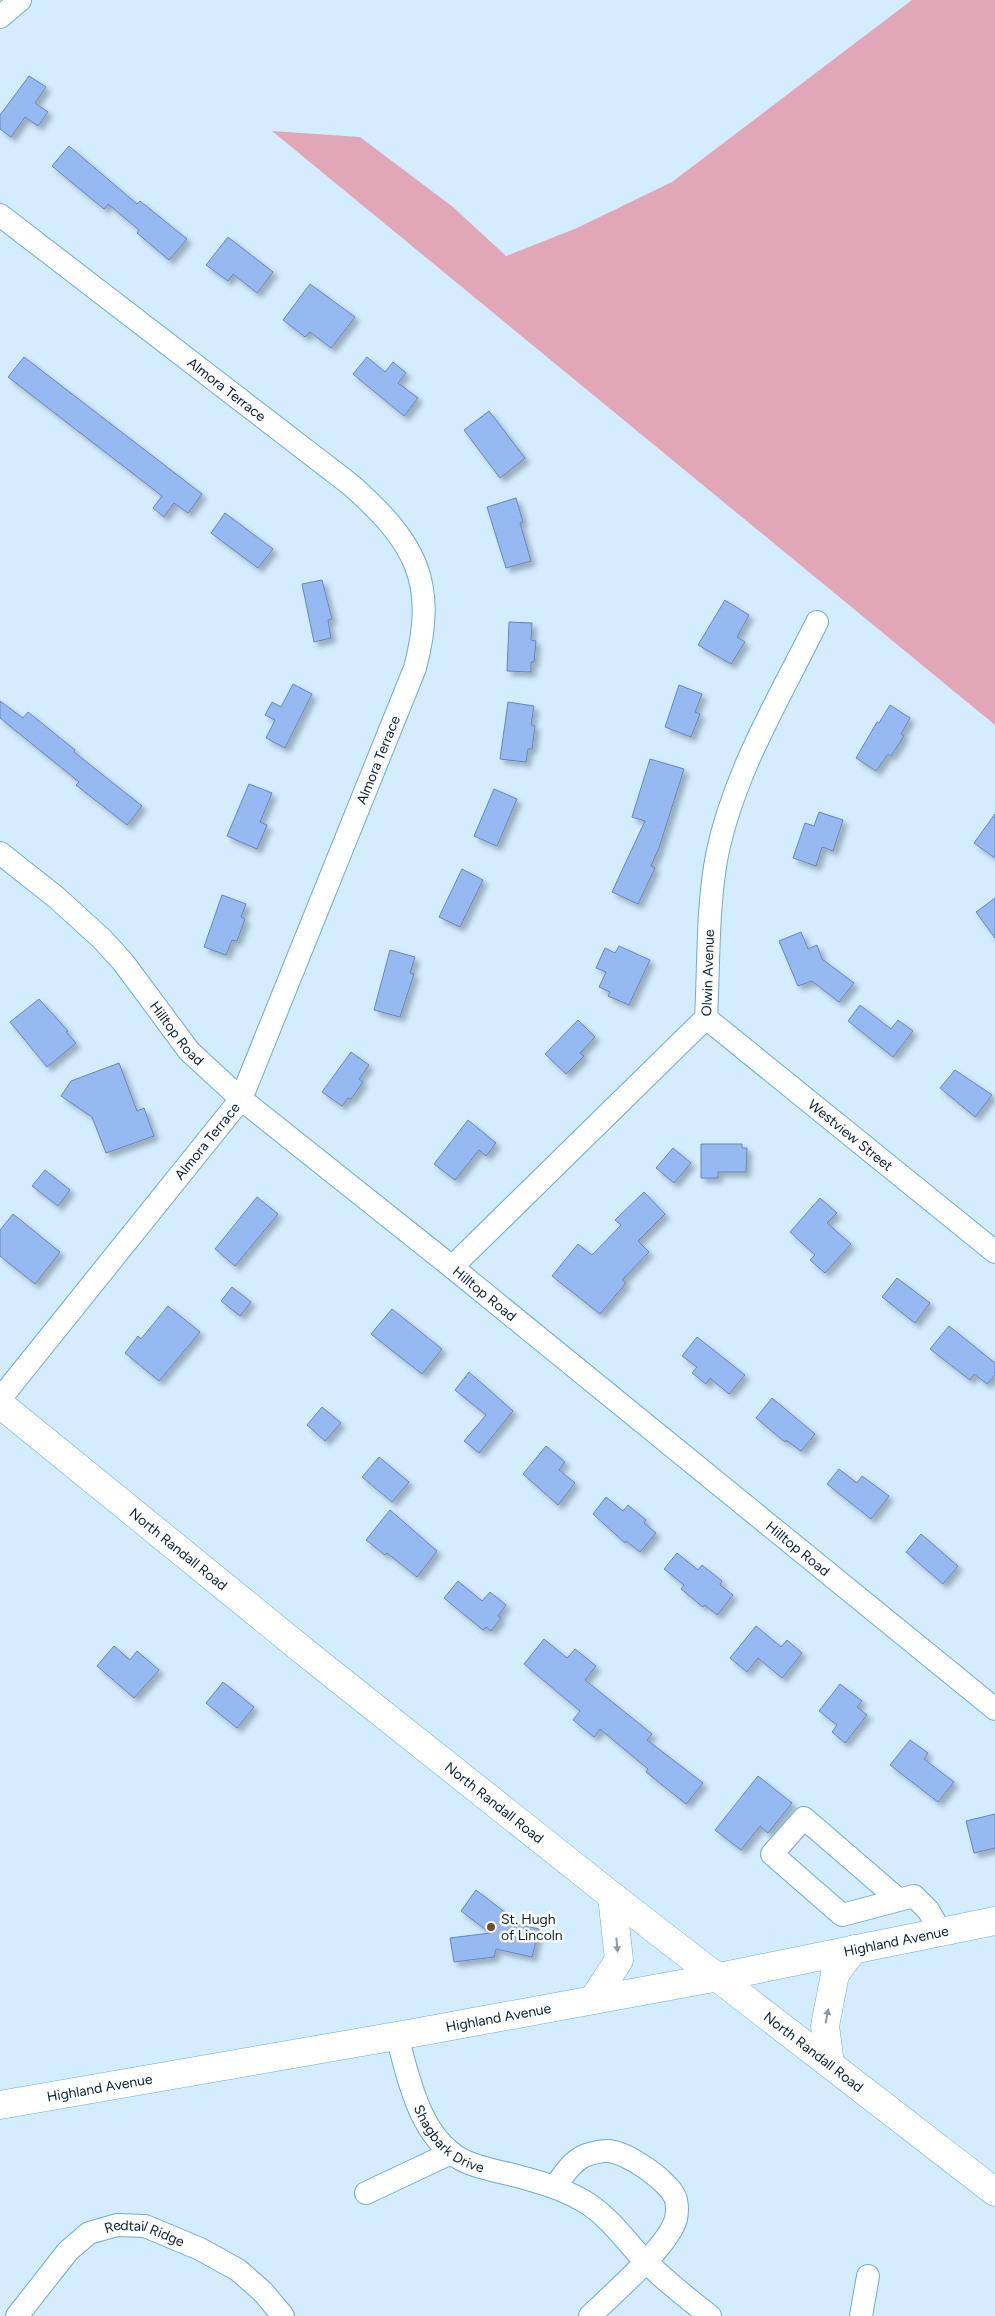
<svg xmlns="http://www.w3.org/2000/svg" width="995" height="2316" font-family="Figtree,sans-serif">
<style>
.green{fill:#e1a7b7}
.building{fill:#97b9f2;stroke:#6686bc;filter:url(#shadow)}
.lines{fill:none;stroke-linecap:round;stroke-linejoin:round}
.minor-casing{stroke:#6caad5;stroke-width:24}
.major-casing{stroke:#6caad5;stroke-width:29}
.minor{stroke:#fff;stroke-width:22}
.major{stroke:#fff;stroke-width:28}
.oneway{fill:#8e9aa1}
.poi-dot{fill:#734c2a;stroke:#fff;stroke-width:2}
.labels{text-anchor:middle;stroke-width:5;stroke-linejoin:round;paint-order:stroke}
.street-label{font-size:14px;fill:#051f2f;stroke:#fff}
.poi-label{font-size:14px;fill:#051f2f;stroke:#fff;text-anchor:start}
</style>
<defs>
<filter id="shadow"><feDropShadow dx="4.5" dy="4.5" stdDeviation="2.5" flood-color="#0004"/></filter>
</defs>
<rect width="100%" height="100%" fill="#d3ecfe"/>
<path class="green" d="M 912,0 L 995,0 L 995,725 L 272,131 L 360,137 L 453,207 L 506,256 L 577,228 L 672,182 Z"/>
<g class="building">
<path d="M 29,76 L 46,87 L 35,103 L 48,112 L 38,126 L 25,117 L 11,137 L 0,129 L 0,115 Z"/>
<path d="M 69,146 L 137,204 L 140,201 L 187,239 L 169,260 L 137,233 L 139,230 L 108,204 L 104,209 L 52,166 Z"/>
<path d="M 228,237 L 273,272 L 257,293 L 233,274 L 228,281 L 206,265 Z"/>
<path d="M 310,284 L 355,317 L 331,348 L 310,332 L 305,337 L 283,320 Z"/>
<path d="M 24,357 L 202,494 L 188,513 L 174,503 L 164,517 L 153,508 L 162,496 L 8,377 Z"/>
<path d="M 367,357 L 385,372 L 393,362 L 406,373 L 398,383 L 418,398 L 404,416 L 353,374 Z"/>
<path d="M 489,411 L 525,458 L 500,478 L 464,430 Z"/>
<path d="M 516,498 L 523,522 L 520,523 L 531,561 L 506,568 L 487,507 Z"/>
<path d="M 225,513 L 273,549 L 258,568 L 211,533 Z"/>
<path d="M 322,580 L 332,619 L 328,620 L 331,638 L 314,642 L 302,584 Z"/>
<path d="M 725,600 L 749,615 L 737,637 L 745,642 L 731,664 L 698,645 Z"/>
<path d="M 509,622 L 532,623 L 531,640 L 536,641 L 534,662 L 531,662 L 531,672 L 507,671 Z"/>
<path d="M 293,684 L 312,694 L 285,748 L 266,738 L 275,720 L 265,715 L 272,702 L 281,707 Z"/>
<path d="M 679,685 L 702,694 L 695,712 L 700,714 L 691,737 L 665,727 Z"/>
<path d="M 0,701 L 23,718 L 28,712 L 75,750 L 74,752 L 142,806 L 127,825 L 76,785 L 79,782 L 0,718 Z"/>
<path d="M 508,702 L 534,706 L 531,725 L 535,726 L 532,749 L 528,749 L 526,762 L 500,759 Z"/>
<path d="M 890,705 L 910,718 L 901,734 L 904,736 L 891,756 L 888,754 L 876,771 L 856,758 L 877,722 L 879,723 Z"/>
<path d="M 650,759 L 684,769 L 659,848 L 651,866 L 655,868 L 638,904 L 612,892 L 645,821 L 632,817 Z"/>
<path d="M 249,784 L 272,793 L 260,822 L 267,825 L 257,849 L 227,836 Z"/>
<path d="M 494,789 L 517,799 L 497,846 L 474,836 Z"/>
<path d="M 819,812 L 843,820 L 833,851 L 822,847 L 816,866 L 793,858 L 805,823 L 814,826 Z"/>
<path d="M 995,814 L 995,858 L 974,843 Z"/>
<path d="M 462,869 L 483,880 L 460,927 L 439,917 Z"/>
<path d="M 222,895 L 246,904 L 241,917 L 245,919 L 237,941 L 232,940 L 226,955 L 204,947 Z"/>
<path d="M 995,898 L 995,938 L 976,912 Z"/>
<path d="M 801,932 L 808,949 L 817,945 L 822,959 L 854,983 L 839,1002 L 812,981 L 798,986 L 779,941 Z"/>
<path d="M 619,946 L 650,960 L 629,1005 L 608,996 L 610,992 L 599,987 L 606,972 L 596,968 L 605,948 L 615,953 Z"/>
<path d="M 390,950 L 415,957 L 410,973 L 414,974 L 400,1017 L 374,1010 Z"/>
<path d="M 39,999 L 68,1031 L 66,1032 L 76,1043 L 47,1067 L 10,1022 Z"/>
<path d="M 860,1005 L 891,1029 L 898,1020 L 913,1031 L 893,1057 L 848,1021 Z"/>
<path d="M 578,1020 L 595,1037 L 580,1053 L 584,1056 L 566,1074 L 545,1054 Z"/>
<path d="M 351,1052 L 369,1065 L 359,1079 L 363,1082 L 351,1099 L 348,1098 L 342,1106 L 322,1092 Z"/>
<path d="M 119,1063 L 137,1111 L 144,1108 L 154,1136 L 106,1153 L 92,1117 L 61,1096 L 71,1081 Z"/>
<path d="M 955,1070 L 992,1095 L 975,1117 L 940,1088 Z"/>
<path d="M 468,1120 L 496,1143 L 486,1156 L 479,1150 L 455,1180 L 434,1164 Z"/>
<path d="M 701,1144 L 742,1144 L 742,1148 L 747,1148 L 746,1172 L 718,1172 L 718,1178 L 701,1178 Z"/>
<path d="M 673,1148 L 691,1163 L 674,1183 L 656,1168 Z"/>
<path d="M 45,1170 L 70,1190 L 58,1206 L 32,1186 Z"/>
<path d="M 644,1192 L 665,1214 L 638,1241 L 649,1252 L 622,1280 L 626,1283 L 600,1314 L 552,1276 L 578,1244 L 592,1255 L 621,1225 L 615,1220 Z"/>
<path d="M 257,1197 L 278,1214 L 235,1266 L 215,1249 Z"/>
<path d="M 820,1198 L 837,1213 L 827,1223 L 851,1244 L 825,1273 L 810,1260 L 815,1255 L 790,1232 Z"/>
<path d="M 13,1214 L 60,1252 L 35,1284 L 0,1256 L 0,1230 Z"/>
<path d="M 897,1278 L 930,1303 L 915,1323 L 882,1297 Z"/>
<path d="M 232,1287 L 251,1302 L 240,1316 L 221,1301 Z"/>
<path d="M 168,1306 L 200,1332 L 159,1381 L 125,1353 L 138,1336 L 141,1339 Z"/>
<path d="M 392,1309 L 442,1349 L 422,1374 L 371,1334 Z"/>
<path d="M 949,1326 L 995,1363 L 995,1375 L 987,1384 L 974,1374 L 970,1380 L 930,1349 Z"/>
<path d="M 697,1337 L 745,1375 L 729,1394 L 710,1378 L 706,1384 L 692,1373 L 697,1367 L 682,1356 Z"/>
<path d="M 469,1372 L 513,1411 L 479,1453 L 464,1441 L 486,1415 L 455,1390 Z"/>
<path d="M 772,1398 L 815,1434 L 801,1451 L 786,1440 L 785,1442 L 756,1418 Z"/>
<path d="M 322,1407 L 341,1423 L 325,1441 L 307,1425 Z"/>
<path d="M 546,1446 L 565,1462 L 559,1470 L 575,1483 L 558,1505 L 523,1474 Z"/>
<path d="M 379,1457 L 409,1482 L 392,1502 L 362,1477 Z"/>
<path d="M 839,1469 L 857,1483 L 862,1476 L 889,1496 L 871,1519 L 827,1484 Z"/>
<path d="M 606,1497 L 623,1511 L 628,1505 L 646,1520 L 644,1523 L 656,1533 L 640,1552 L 626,1541 L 625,1543 L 593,1514 Z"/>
<path d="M 390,1510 L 437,1551 L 417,1577 L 387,1553 L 385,1555 L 366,1540 Z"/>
<path d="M 921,1534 L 958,1566 L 943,1584 L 906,1552 Z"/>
<path d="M 677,1553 L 698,1570 L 702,1565 L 722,1581 L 720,1585 L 733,1595 L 717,1615 L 705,1605 L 703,1607 L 681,1589 L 684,1585 L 664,1569 Z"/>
<path d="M 458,1581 L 482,1601 L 490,1592 L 506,1605 L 498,1616 L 501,1618 L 491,1631 L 486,1627 L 483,1630 L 444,1598 Z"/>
<path d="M 756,1626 L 781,1647 L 787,1640 L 802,1653 L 782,1678 L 758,1658 L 747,1672 L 730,1658 Z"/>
<path d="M 544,1639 L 567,1658 L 575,1649 L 596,1666 L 585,1680 L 652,1734 L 647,1740 L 703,1783 L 686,1804 L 646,1772 L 648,1769 L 600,1729 L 594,1737 L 573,1720 L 580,1711 L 524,1664 Z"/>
<path d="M 114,1646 L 130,1660 L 137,1651 L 159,1670 L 134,1698 L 97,1666 Z"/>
<path d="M 223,1682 L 254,1707 L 237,1728 L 206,1703 Z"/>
<path d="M 840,1684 L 862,1701 L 857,1707 L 867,1715 L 845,1743 L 832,1732 L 837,1725 L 819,1711 Z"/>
<path d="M 910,1740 L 928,1753 L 924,1759 L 954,1782 L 938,1802 L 890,1765 Z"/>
<path d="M 758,1776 L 792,1803 L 768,1833 L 760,1826 L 741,1850 L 715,1830 Z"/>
<path d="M 995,1814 L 995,1848 L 974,1853 L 966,1821 Z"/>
<path d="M 476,1890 L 506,1913 L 504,1921 L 539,1929 L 532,1957 L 496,1949 L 494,1957 L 454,1962 L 450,1938 L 490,1933 L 461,1911 Z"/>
</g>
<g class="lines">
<g class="minor-casing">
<g id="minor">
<path d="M 0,17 L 20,0"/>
<path id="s1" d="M 0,215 L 351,485 C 415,542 438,581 415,668 L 241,1099 L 0,1399"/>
<path id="s2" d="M 0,853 L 57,898 L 102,939 L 123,962 L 189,1051 L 241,1099 L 452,1267 L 995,1709"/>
<path id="s3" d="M 706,1018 L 995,1252"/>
<path id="s4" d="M 452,1267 L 706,1018 C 709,964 707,908 717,855 C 734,772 780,697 817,622"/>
<path d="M 899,1900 L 804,1818 L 772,1854 L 842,1915 L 914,1896 L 928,1910 L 941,1932"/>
<path id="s5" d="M 397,2036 C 409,2080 421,2144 469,2163 C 484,2169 501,2172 517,2176 C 543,2183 567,2190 590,2205 C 613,2221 627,2243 646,2262 C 666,2281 688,2299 710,2316"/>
<path d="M 555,2186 C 563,2176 571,2162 584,2156 C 589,2154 600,2151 606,2151 C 625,2150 671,2182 676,2200 C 677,2205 677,2214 676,2219 C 668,2247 612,2294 590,2316"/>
<path d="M 366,2193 L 451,2153"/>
<path id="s6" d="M 17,2316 L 68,2251 L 89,2233 L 117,2225 L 145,2226 L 200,2249 L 238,2270 L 263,2292 L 283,2316"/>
<path d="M 861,2316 L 868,2276"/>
</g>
</g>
<g class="major-casing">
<g id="major">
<path id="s7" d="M 0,1404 L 311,1657 L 612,1896 L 995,2192"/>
<path d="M 593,2000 L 619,1960 L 612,1896"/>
<path d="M 830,2064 L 825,2026 L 835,1974 L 854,1949"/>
<path id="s8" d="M 0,2105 L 408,2034 L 719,1977 L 995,1921"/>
</g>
</g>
<use href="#minor" class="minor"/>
<use href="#major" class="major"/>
</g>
<defs><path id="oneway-solid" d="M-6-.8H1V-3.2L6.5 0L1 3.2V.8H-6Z" transform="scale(1.25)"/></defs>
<g class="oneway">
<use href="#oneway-solid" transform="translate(617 1945) rotate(85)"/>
<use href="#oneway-solid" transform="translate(827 2016) rotate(-79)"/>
</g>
<circle class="poi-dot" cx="491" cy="1927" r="5"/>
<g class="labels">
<g class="street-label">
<text dy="5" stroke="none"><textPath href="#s1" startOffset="286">Almora Terrace</textPath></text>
<text transform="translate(378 760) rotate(-68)" y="5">Almora Terrace</text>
<text dy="5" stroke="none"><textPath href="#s4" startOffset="401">Olwin Avenue</textPath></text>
<text dy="5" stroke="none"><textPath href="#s2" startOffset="254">Hilltop Road</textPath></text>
<text dy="5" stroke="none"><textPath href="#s3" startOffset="186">Westview Street</textPath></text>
<text transform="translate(207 1141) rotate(-51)" y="5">Almora Terrace</text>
<text dy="5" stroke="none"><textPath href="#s2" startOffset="658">Hilltop Road</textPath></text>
<text dy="5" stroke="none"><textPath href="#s7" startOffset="230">North Randall Road</textPath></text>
<text dy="5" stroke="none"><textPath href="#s2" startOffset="1062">Hilltop Road</textPath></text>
<text dy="5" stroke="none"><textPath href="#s7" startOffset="635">North Randall Road</textPath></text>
<text dy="5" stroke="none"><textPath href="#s8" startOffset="911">Highland Avenue</textPath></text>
<text dy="5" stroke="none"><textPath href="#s8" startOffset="506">Highland Avenue</textPath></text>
<text dy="5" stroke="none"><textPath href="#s7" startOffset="1040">North Randall Road</textPath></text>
<text dy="5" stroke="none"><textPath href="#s8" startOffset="101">Highland Avenue</textPath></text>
<text dy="5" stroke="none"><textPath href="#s5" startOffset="120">Shagbark Drive</textPath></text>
<text dy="5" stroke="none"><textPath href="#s6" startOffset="168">Redtail Ridge</textPath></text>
</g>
<g class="poi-label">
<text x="501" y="1924">St. Hugh<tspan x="501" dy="16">of Lincoln</tspan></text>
</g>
</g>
</svg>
